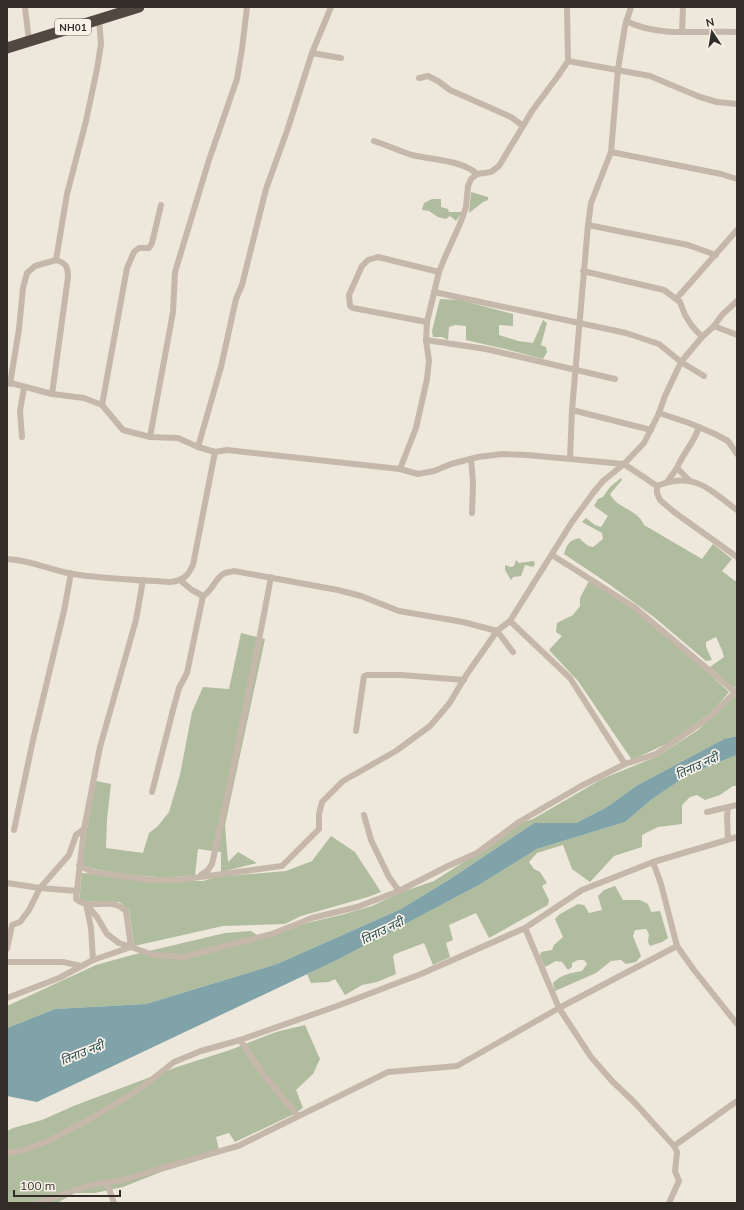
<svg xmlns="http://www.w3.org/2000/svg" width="744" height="1210" font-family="Mulish,'Noto Sans Devanagari',sans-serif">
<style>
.green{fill:#b0bc9e}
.water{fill:#7fa3a8}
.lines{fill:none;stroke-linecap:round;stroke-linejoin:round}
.street{stroke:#c5b8aa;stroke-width:6}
.highway{stroke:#534841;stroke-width:11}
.labels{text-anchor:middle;stroke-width:3.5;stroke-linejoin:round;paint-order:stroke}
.shield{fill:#f7f1e8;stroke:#6e6862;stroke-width:1}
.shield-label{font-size:10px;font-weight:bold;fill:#332d28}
.water-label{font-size:12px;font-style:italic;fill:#23494f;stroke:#f7f1e8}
</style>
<rect width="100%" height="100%" fill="#eee7dc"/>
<g class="green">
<path d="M 471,192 L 488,197 L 488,200 L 483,202 L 469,213 Z"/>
<path d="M 432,199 L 441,199 L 441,207 L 448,209 L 449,212 L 462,212 L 456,221 L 450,216 L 446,219 L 438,217 L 429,211 L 422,210 L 424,203 Z"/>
<path d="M 440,299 L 460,300 L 513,314 L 513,326 L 499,325 L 499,335 L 518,341 L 533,343 L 543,320 L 547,323 L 541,345 L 546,347 L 547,352 L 543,359 L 505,349 L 466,340 L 466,326 L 455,325 L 449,327 L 448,340 L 442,337 L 433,337 L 432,331 Z"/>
<path d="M 621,478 L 622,480 L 610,494 C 617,509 638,509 644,525 L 702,559 L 713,544 L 732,559 L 722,571 L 735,581 L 737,579 L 737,686 L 734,688 L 710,667 L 724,657 L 722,650 L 716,637 L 706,642 L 706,647 L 712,660 L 706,661 L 654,617 L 606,582 L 564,554 C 567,545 568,541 579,538 L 588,546 L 593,547 L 603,539 L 602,533 L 582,522 L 586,518 L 595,525 L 601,527 L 608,516 L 594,506 L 598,499 L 603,497 L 610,487 Z"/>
<path d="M 516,560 L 519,563 L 534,561 L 535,564 L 533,567 L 525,565 L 521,576 L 513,577 L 511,580 L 505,570 L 505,565 L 511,567 L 514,566 Z"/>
<path d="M 589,581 L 617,596 L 695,661 L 729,692 L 712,712 L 668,743 L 632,760 L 578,681 L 549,650 L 562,636 L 556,632 L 557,623 L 573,615 L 580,606 L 580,598 Z"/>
<path d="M 241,633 L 265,639 L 225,825 L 228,862 L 238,852 L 257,863 L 221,872 L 221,852 L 198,849 L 195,875 C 167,879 146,877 118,873 C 105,871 93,870 82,864 L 84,844 L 96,781 L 111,784 L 107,819 L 106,848 L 143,853 L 149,833 L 158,826 L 169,812 L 180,775 L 192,712 L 203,687 L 229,689 Z"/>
<path d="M 737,694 L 737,736 L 724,739 L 636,786 L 607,807 L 576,823 L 534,823 L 450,879 L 401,909 L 277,964 L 146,1004 L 55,1009 L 7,1028 L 7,1006 L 96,965 L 132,955 L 225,933 L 251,931 L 260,937 L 311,922 L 341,915 L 372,906 L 402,892 L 434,881 L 503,837 L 521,823 L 533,819 L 602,779 L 658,756 L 698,730 Z"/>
<path d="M 737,755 L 737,786 L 733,786 L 720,795 L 705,800 L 697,795 L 690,797 L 682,805 L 682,824 L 658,827 L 642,835 L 642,847 L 614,856 L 590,882 L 572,869 L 563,845 L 537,853 L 529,862 L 534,869 L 540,872 L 547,883 L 542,886 L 549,900 L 548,905 L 489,938 L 476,913 L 449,925 L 453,940 L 446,943 L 450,957 L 433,965 L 424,943 L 395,954 L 393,956 L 396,974 L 377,982 L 362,985 L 345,995 L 335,979 L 329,982 L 311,983 L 307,974 L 339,959 L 479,885 L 537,849 L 625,822 L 651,800 L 689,774 Z"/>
<path d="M 331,836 L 355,852 L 381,892 L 368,897 L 301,916 L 285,924 L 223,926 L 134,946 L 129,910 L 119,902 L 79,901 L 82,873 L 184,881 L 203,881 L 216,877 L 286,871 L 312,861 Z"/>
<path d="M 615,886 L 623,900 L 640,900 L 648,904 L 651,912 L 660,911 L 668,938 L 662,942 L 650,946 L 648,942 L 649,934 L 646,929 L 635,930 L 633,936 L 641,956 L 636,962 L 626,964 L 621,960 L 611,961 L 596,973 L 555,991 L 553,983 C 562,974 571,973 582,971 L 587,964 L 584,960 L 578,960 L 572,963 L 572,967 L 568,970 L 562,962 L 556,961 L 545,967 L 540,956 L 541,952 L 552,950 L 554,945 L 563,937 L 555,919 L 560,914 L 578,904 L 584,905 L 589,913 L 602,910 L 598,896 L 604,890 Z"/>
<path d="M 305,1025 L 320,1059 L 313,1074 L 296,1090 L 303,1108 L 292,1115 L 235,1142 L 229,1133 L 216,1137 L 220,1154 L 161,1172 L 123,1187 L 95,1193 L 75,1193 L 57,1203 L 7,1203 L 7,1131 L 13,1128 L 42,1120 L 76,1105 L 177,1067 L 230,1050 L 276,1032 Z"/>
</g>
<path class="water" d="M 737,736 L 737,755 L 689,774 L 651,800 L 625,822 L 537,849 L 479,885 L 339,959 L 37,1102 L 7,1096 L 7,1028 L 55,1009 L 146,1004 L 277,964 L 401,909 L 450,879 L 534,823 L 576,823 L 607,807 L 636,786 L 724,739 Z"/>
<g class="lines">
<g class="street">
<path d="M 25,7 L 29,41"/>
<path d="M 626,21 C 661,38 700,30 737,32"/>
<path d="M 682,32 L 683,7"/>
<path d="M 312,53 L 341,58"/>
<path d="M 568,61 L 650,76 L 700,97 L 717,102 L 737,104"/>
<path d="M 419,78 L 428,76 L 438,81 L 450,90 L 511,117 L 523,126"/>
<path d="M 374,141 C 387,145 399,151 412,155 C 432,160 462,160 477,174"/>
<path d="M 611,152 L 721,174 L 737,179"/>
<path d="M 588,225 L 688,245 L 716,255"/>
<path d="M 583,271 L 664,290 L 680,302 L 685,315 L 692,326 L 702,337"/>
<path d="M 434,292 L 626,333 L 659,344 L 681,362 L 704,376"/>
<path d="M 677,298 L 737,230"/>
<path d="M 427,322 L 353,308 L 350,306 L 349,295 L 362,266 L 368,260 L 378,257 L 439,272"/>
<path d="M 714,326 L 737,335"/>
<path d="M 426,340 L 486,349 L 615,379"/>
<path d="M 7,382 L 52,394 L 84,398 L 102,405 L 123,430 L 150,437 L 178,438 L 198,447 L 215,452"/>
<path d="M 10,384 L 19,329 L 23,288 L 27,273 L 35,266 L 56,260 L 67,194 L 86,121 L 97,69 L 101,44 L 99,19"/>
<path d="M 52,394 L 68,277 C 68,267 66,263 56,260"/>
<path d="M 102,405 L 127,268 L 134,252 L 139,248 L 149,248 L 152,243 L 161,205"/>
<path d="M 572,410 L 651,430"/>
<path d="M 659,413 L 689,423 L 715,434 L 728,441 L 737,454"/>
<path d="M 22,437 L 20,411 L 24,388"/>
<path d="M 150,437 L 173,312 L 175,272 L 209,160 L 237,79 L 242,49 L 247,7"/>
<path d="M 198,447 L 221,367 L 236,299 L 242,285 L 266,189 L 287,131 L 312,53 L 331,7"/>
<path d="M 570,458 L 572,410 L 588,225 L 591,203 L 611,152 L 618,69 L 625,26 L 631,7"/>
<path d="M 471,459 L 473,482 L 472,513"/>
<path d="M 400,469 L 416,428 L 427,379 L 429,361 L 426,340 L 427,322 L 439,272 L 445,257 L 460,224 L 466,207 L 468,186 L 471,179 L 477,174 L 491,172 L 499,166 L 532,111 L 558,76 L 568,61 L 567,7"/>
<path d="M 689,480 L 677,468 C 683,453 694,443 699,427"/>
<path d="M 667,482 L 677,468"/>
<path d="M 657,486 C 694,471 709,489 737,510"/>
<path d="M 552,555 L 634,607 L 735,692"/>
<path d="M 7,559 C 30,560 50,570 73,574 C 105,579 138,580 170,582 C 184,580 187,577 193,565 L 215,452 L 227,450 L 400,469 L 418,474 L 434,471 L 451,464 L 478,457 L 502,454 L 527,455 L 624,464 L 657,486 L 657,493 L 660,500 L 674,512 L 737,557"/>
<path d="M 181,581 L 192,590 L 203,596 C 213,591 215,577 225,573 C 227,572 231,572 234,571 L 338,590 L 361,596 L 399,611 L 463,622 L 497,631 L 513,652"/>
<path d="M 510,621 L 570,678 L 625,764"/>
<path d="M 356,731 L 364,676 L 367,675 L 401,675 L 464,680"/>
<path d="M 152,792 L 173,710 L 179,688 L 187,673 L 203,596"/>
<path d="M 707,812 L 737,805"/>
<path d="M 364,815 L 371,840 L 389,877 L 399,891"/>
<path d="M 84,829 L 76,899 C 91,912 109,895 126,911 L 131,947 L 119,943 L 107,934 L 97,917 L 86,904 L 91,928 L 93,960"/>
<path d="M 14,830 L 33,740 L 64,611 L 71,573"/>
<path d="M 728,839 L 727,817 L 728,807"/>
<path d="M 653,862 L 661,884 L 677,946 L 694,970 L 737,1024"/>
<path d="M 79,865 L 92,872 L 150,880 L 178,880 L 282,866 L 319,829 L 319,814 L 322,802 L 343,781 L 396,751 L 430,726 L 449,704 L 467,674 L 497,631 L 510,621 L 572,522 L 593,493 L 603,481 L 624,464 L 644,443 L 659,413 L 665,396 L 681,362 L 702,337 L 714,326 L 722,315 L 737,301"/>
<path d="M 201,875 L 208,870 L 212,864 C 234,769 253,673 271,577"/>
<path d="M 7,883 L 40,888 L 77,891"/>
<path d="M 525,928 L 559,1008 L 591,1057 L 612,1081 L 635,1103 L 674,1146 L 677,1152 L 675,1171 L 679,1181 L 669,1203"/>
<path d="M 7,949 L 12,925 L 20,922 L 29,910 L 40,888 L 69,855 L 76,835 L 84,829 L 100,747 L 136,620 L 143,580"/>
<path d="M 7,962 L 63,962 L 81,966"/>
<path d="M 7,998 L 59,978 L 93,960 L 131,947 L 153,955 L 184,957 L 272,934 L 312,918 L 357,907 L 399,891 L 448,866 L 477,853 L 519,822 L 581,786 L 625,764 L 656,754 L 710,717 L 737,690"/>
<path d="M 240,1040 L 263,1074 L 298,1116"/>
<path d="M 674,1146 L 737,1101"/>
<path d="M 7,1153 L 25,1150 L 50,1140 L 92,1118 L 140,1089 L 174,1062 L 201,1051 L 240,1040 L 337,1006 L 421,974 L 525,928 L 582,890 L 653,862 L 737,837"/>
<path d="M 107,1183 L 114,1203"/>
<path d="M 36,1203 L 88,1186 L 126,1179 L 206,1155 L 238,1146 L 388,1072 L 457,1066 L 559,1008 L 677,946"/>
</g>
<path class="highway" d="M 7,48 L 139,7"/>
</g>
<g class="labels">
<rect class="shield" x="55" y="19" width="36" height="16" rx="3"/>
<g class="shield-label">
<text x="73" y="31">NH01</text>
</g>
<g class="water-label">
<text transform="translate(697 766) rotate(-25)" y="4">तिनाउ नदी</text>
<text transform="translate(382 931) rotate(-26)" y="4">तिनाउ नदी</text>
<text transform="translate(82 1053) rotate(-22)" y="4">तिनाउ नदी</text>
</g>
</g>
<rect width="744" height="1210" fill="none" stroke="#332d28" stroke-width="16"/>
<g transform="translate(712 32) rotate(348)" stroke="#f7f1e8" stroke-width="3" paint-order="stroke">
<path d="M0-3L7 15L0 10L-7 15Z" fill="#332d28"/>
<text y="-6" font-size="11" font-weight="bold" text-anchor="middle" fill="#332d28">N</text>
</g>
<path d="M14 1190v6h106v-6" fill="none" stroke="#332d28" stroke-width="2"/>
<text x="20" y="1190" font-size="12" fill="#332d28" stroke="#f7f1e8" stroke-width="3" paint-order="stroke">100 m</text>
</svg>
